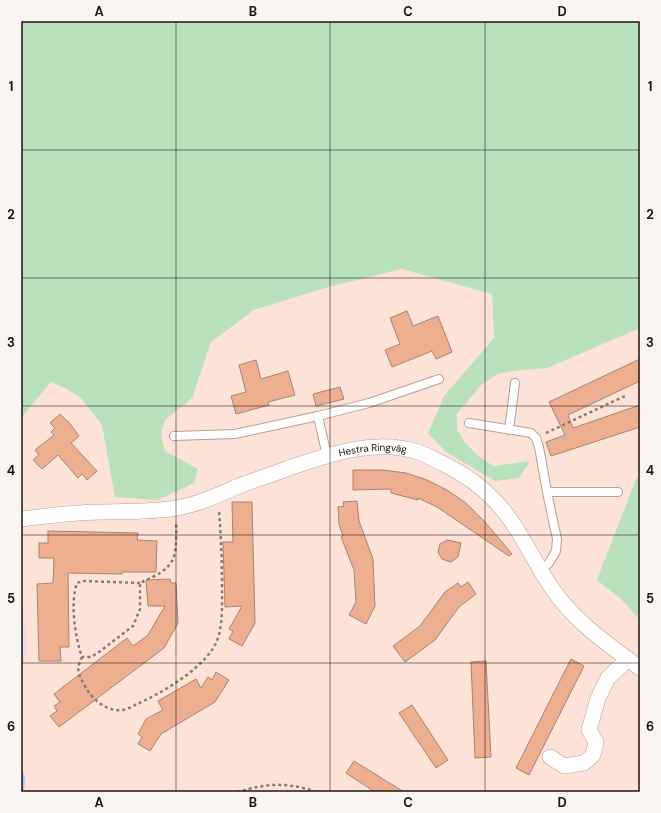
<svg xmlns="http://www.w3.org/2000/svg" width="661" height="813" font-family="'DM Sans',sans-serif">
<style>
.education{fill:#efd8e3}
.green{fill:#b9e1bb}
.water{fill:#a9c5fd}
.building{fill:#eeae90;stroke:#a28578}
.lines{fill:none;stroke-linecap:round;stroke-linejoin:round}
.lane-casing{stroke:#bb9e90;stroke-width:10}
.street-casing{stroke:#bb9e90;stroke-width:16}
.path{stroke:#8c7a71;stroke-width:2.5;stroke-dasharray:3 3;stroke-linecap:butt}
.lane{stroke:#fff;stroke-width:8}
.street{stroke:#fff;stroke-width:15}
.grid{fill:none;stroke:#1f140f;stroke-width:1;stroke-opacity:0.55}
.labels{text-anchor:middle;stroke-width:4;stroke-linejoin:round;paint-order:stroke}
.street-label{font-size:10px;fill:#1f140f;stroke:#fbf5f2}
.neatline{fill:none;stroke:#1f140f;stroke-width:1.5}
.grid-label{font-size:13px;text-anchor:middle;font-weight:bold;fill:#1f140f}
</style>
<rect width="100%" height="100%" fill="#fde3d7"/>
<path class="education" d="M 21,593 L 28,650 L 21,668 Z"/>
<g class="green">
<path d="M 21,21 L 640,21 L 640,328 L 547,368 L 521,370 L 500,373 L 482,384 L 457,414 L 457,430 L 465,442 L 476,454 L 493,466 L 530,461 L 519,478 L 495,481 L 446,452 L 428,433 L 444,396 L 494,338 L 492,294 L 402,269 L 332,286 L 254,310 L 211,342 L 192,398 L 165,420 L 161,435 L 165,451 L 198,469 L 194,483 L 158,500 L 115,497 L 102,425 L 81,398 L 65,388 L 51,382 L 21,418 Z"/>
<path d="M 640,474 L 640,620 L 621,599 L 597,580 L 636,479 Z"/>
</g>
<path class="water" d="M 21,766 L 25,778 L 24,792 L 21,792 Z"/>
<g class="building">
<path d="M 407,311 L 413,326 L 438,316 L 452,352 L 436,359 L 432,351 L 392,367 L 385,350 L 400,344 L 390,318 Z"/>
<path d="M 640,359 L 640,381 L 568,415 L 573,428 L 640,405 L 640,427 L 551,456 L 546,442 L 565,435 L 549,402 Z"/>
<path d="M 256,360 L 261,379 L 288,371 L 295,395 L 268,402 L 269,405 L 236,414 L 231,396 L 246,392 L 239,365 Z"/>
<path d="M 340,387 L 344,399 L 316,406 L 313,394 Z"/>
<path d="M 60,414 L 67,421 L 68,421 L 79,436 L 71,443 L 97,471 L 87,480 L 82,474 L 78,478 L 58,455 L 42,469 L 33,460 L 39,455 L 35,450 L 54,435 L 51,432 L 55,428 L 50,423 Z"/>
<path d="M 353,470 L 383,470 L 406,473 L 427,480 L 447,490 L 466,503 L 485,522 L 512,554 L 509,556 L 437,507 L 418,498 L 418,500 L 391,493 L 391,489 L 353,490 Z"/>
<path d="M 357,501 L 359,521 L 373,559 L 375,606 L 366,624 L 349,615 L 356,602 L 354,570 L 341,537 L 343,536 L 339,524 L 338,507 L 344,506 L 343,502 Z"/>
<path d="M 232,502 L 252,502 L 255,623 L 242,646 L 229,639 L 233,631 L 229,629 L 242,606 L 225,607 L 223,542 L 233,542 Z"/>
<path d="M 48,531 L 138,533 L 137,540 L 157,541 L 156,572 L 122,572 L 122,574 L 68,573 L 69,647 L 60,647 L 61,661 L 39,661 L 37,584 L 53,583 L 54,558 L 39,558 L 39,543 L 48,543 Z"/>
<path d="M 447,540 L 461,543 L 458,557 L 451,562 L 442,559 L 438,552 L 440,544 Z"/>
<path d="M 170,579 L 171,583 L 176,583 L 178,623 L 164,648 L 59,727 L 50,716 L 57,711 L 54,706 L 60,702 L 54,694 L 127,638 L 133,646 L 148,635 L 165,606 L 148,606 L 146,580 Z"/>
<path d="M 468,582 L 476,594 L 459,607 L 435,640 L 405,662 L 393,646 L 420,626 L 445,592 L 458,583 L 461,587 Z"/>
<path d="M 571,659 L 584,666 L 529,775 L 516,768 Z"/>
<path d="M 486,661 L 491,757 L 475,758 L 471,662 Z"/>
<path d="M 216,672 L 229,680 L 215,702 L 161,734 L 150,751 L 138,744 L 142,737 L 138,734 L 146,719 L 163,710 L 158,701 L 196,679 L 201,688 L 208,677 L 212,680 Z"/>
<path d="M 412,705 L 448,760 L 436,768 L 399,713 Z"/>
<path d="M 354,761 L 404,792 L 375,792 L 346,773 Z"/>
</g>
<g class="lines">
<g class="lane-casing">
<g id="lane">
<path d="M 318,416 L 327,456"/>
<path d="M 469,423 L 531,433 L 536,438 L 539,447 L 547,492 L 557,539 L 556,551 L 549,563 L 541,570"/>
<path d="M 509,430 L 515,383"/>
<path d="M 174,436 L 235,434 L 318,416 L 369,403 L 439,379"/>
<path d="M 547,492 L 618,492"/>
</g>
</g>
<g class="street-casing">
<g id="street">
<path id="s1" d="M 21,519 C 40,517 60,514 79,513 C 110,511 146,513 177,508 C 199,504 218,495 239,486 C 254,480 271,475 286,469 C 327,455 374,438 418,452 C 427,455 435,460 444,464 C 462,473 480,485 494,500 C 520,526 533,562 554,591 C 576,623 609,645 640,668"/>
<path d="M 550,757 L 564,766 L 584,763 L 593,755 L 596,742 L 589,730 L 598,698 L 608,678 L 628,659"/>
</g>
</g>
<g class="path">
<path d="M 546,433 L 625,396"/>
<path d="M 140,583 L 83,581 L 77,583 C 70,603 75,637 82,657 L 91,657 L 99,652 L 133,626 L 140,609 L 140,583 C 176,567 177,561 176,522"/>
<path d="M 82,657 C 75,671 79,675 86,688 C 93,700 107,712 123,710 C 128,709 133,706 137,704 C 162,693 209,666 218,638 C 223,621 222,604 222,587 C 222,561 221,536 219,511"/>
<path d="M 237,792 C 268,783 286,782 317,792"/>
</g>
<use href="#lane" class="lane"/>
<use href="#street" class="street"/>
</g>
<path class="grid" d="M 176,21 L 176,792M 330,21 L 330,792M 485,21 L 485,792M 21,150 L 640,150M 21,278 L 640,278M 21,406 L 640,406M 21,535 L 640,535M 21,663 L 640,663"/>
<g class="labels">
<g class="street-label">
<text dy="4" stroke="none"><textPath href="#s1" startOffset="362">Hestra Ringväg</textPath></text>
</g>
</g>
<rect width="661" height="813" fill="none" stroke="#fbf5f2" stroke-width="44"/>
<rect x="22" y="22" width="617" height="769" class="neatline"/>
<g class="grid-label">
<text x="99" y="16">A</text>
<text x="253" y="16">B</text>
<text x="408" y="16">C</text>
<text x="562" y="16">D</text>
<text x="11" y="91">1</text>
<text x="650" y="91">1</text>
<text x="11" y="219">2</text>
<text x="650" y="219">2</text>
<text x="11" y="347">3</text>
<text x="650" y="347">3</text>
<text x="11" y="475">4</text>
<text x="650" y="475">4</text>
<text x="11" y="603">5</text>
<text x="650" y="603">5</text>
<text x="11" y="731">6</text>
<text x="650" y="731">6</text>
<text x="99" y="807">A</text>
<text x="253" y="807">B</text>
<text x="408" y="807">C</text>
<text x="562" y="807">D</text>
</g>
</svg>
